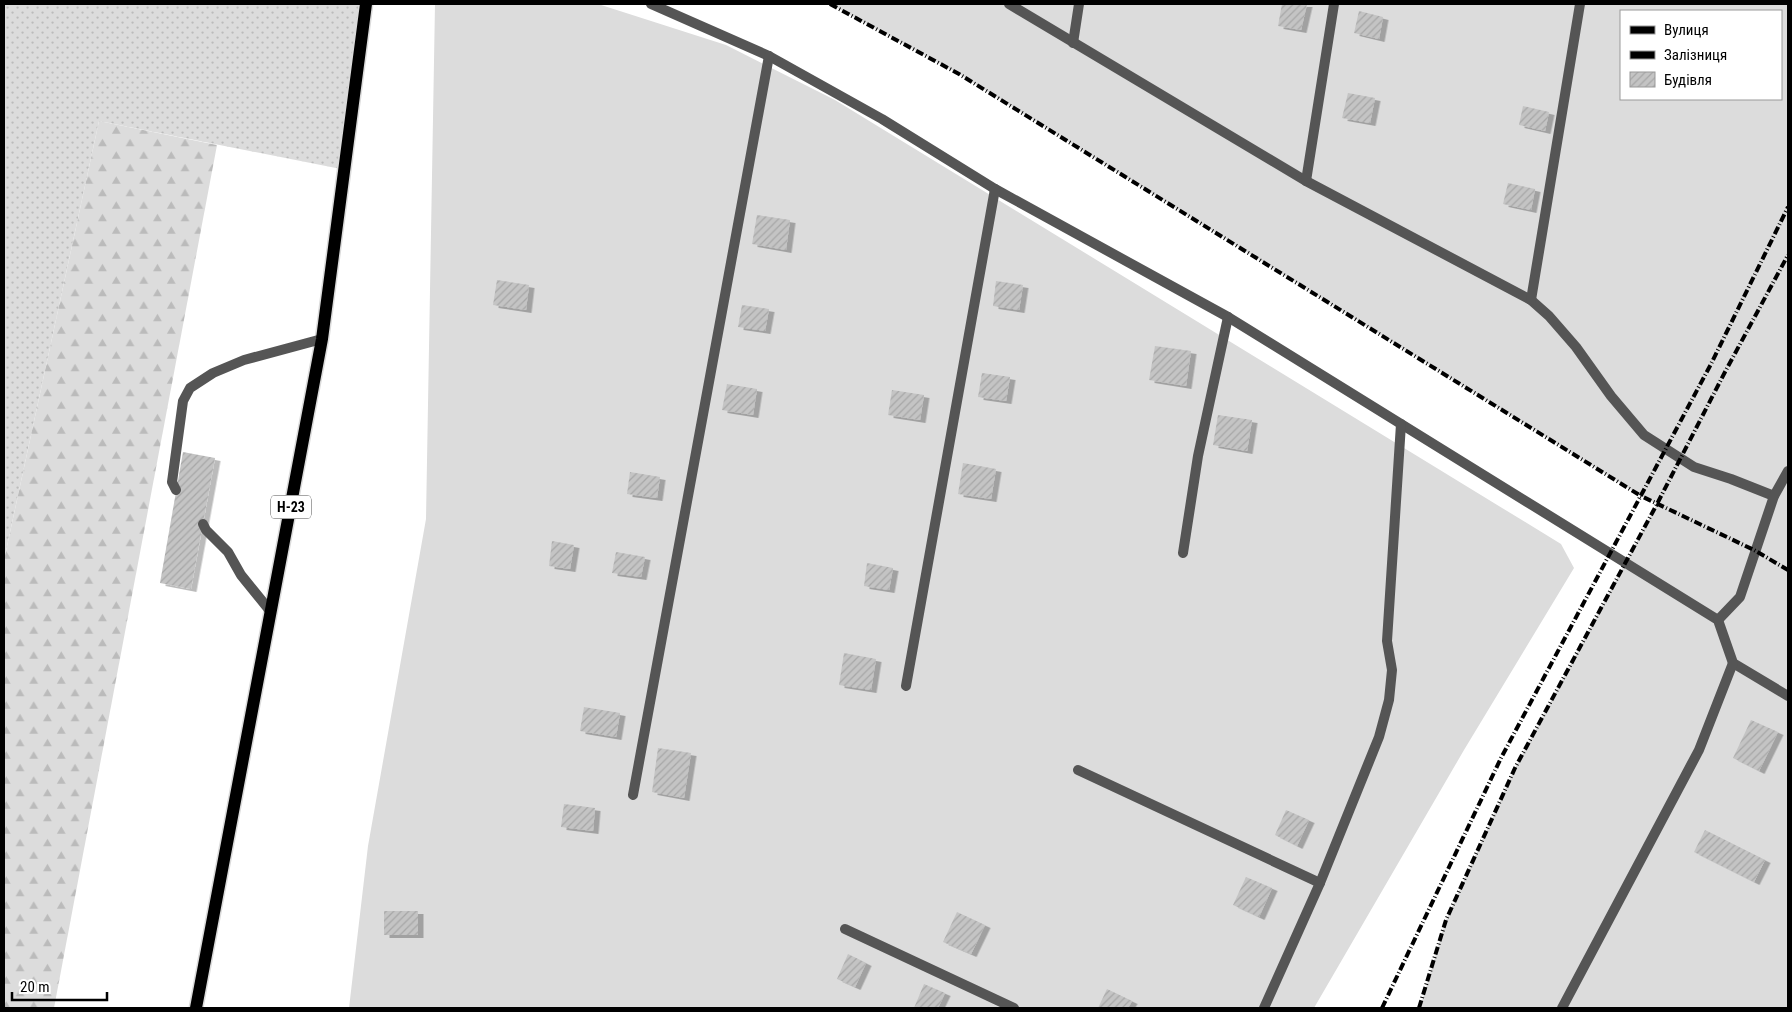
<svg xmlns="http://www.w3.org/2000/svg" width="1792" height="1012" font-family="'Roboto Condensed',sans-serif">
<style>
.grass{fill:url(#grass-dots)}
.forest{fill:url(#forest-firs)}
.garden{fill:#dcdcdc;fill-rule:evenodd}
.building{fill:url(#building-hatch);filter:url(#shadow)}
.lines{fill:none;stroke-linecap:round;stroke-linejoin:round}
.primary-casing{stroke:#dbdbdb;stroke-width:15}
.service{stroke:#555;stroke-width:10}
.primary{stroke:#000;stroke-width:12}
.rail{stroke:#000;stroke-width:4;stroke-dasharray:8 2.5 1 2.5;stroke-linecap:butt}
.labels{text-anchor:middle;stroke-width:4;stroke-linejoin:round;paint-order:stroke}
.shield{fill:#fff;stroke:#4c4c4c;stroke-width:1}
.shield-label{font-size:14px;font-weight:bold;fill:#000}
</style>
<defs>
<pattern id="grass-dots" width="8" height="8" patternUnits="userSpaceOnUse" patternTransform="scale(1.25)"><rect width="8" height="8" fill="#dcdcdc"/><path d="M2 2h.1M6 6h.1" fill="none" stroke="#bbb" stroke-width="1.8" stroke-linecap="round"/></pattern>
<pattern id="forest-firs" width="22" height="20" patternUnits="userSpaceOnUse" patternTransform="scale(1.25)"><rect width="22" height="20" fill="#dcdcdc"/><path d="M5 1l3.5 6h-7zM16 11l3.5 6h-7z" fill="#bbb"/></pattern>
<pattern id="building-hatch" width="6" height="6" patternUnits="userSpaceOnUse" patternTransform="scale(1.25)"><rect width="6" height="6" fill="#c4c4c4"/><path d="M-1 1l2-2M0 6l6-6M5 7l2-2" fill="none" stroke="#a7a7a7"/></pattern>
<filter id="shadow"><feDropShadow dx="5.5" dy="3" stdDeviation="0" flood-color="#0004"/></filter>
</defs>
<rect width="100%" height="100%" fill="#fff"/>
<path class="grass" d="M 4,4 L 366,4 L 346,170 L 99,121 L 4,560 Z"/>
<path class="forest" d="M 99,121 L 217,145 L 54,1008 L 4,1008 L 4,560 Z"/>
<g class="garden">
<path d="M 435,4 L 598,4 L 726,45 L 835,100 L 1561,544 L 1574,568 L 1464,750 L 1314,1008 L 349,1008 L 368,846 L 426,519 Z"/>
<path d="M 830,4 L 1788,4 L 1788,1008 L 1420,1008 L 1446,920 L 1515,768 L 1657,504 L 1641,496 L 959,74 ZM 1621,11 L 1781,11 L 1781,99 L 1621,99 Z"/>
</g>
<g class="building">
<path d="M 1282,4 L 1307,4 L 1301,30 L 1278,26 Z"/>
<path d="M 1359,11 L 1383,17 L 1379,39 L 1354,33 Z"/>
<path d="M 1348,93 L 1375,98 L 1370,123 L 1342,118 Z"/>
<path d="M 1523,106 L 1549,112 L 1545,131 L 1519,125 Z"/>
<path d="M 1508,183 L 1535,189 L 1531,210 L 1503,204 Z"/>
<path d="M 757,215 L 790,220 L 786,250 L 752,244 Z"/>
<path d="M 497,280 L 529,285 L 526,310 L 493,305 Z"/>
<path d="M 996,281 L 1023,285 L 1019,310 L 993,306 Z"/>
<path d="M 742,305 L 769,309 L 765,331 L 738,327 Z"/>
<path d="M 1155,346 L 1191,351 L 1186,386 L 1149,380 Z"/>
<path d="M 982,373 L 1010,377 L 1006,401 L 978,397 Z"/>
<path d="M 727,384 L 757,389 L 753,415 L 722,410 Z"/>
<path d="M 892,390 L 924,395 L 920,420 L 888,415 Z"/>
<path d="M 1218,415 L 1252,420 L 1247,451 L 1213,445 Z"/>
<path d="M 183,452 L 215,458 L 191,589 L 160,583 Z"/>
<path d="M 963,463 L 996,469 L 991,499 L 958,494 Z"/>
<path d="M 630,472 L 660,477 L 657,498 L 627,494 Z"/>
<path d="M 552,541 L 574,545 L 570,569 L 549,566 Z"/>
<path d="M 616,552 L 645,557 L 641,577 L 612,573 Z"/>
<path d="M 867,563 L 893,568 L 889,590 L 864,586 Z"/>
<path d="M 844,653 L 876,659 L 871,690 L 839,685 Z"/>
<path d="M 584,707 L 620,713 L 616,737 L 580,731 Z"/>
<path d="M 1751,720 L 1778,732 L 1759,771 L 1733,758 Z"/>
<path d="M 658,748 L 691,753 L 684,798 L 652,792 Z"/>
<path d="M 564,804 L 595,808 L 593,831 L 561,827 Z"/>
<path d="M 1286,810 L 1309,820 L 1297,846 L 1275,835 Z"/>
<path d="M 1705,830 L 1765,860 L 1754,882 L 1694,852 Z"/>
<path d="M 1246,877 L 1272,888 L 1259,917 L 1233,905 Z"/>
<rect x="384" y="911" width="34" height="24"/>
<path d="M 957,912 L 985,925 L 971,954 L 943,942 Z"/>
<path d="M 848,954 L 866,963 L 855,987 L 837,979 Z"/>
<path d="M 924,984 L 945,993 L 938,1008 L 914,1008 Z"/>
<path d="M 1107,989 L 1132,1001 L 1128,1008 L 1098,1008 Z"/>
</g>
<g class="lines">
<g class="primary-casing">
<path id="primary" d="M 196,1008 L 322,339 L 366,4"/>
</g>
<g class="service">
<path d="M 651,4 L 769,56 L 882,119 L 995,189 L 1228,317 L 1718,620 L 1733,663 L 1788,696"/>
<path d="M 1009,4 L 1306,181 L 1531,300 L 1549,316 L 1576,347 L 1611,396 L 1644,435 L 1694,467 L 1731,479 L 1774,496"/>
<path d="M 1073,43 L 1079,4"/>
<path d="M 1306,181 L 1334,4"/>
<path d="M 1531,300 L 1580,4"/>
<path d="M 176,490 L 172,482 L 183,401 L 190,388 L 213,373 L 244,360 L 322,339"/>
<path d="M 203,524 L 206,530 L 228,552 L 241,575 L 271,612"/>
<path d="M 1183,553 L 1198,456 L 1228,317"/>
<path d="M 1718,620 L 1740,597 L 1774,496 L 1788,471"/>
<path d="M 906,686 L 995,189"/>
<path d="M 1078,770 L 1320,883"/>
<path d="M 633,795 L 769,56"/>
<path d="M 845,929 L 1014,1008"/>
<path d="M 1264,1008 L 1320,883 L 1379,737 L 1389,700 L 1392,670 L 1387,641 L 1401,424"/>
<path d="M 1562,1008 L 1699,750 L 1733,663"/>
</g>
<use href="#primary" class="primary"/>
<g class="rail">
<path d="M 830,4 L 959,74 L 1641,496 L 1754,550 L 1788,570"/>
<path d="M 1382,1008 L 1501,758 L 1711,364 L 1788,207"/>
<path d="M 1419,1008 L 1446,920 L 1515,768 L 1657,504 L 1725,372 L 1788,255"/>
</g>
</g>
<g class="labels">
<rect class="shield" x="271" y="495.5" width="40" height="23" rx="4"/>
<g class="shield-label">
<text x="291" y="512">Н-23</text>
</g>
</g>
<rect width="1792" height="1012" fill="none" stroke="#000000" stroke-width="10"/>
<rect x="1620" y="10" width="162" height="90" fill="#ffffff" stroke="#999999"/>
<rect x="1630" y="26" width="25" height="8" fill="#000000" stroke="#999999"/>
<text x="1664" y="35" font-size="15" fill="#000000">Вулиця</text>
<rect x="1630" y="51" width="25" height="8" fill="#000000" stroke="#999999"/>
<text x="1664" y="60" font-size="15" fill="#000000">Залізниця</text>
<rect x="1630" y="72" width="25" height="15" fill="url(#building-hatch)" stroke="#999999"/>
<text x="1664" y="85" font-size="15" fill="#000000">Будівля</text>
<path d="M12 992v8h95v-8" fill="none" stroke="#000000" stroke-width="2.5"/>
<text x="20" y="992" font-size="15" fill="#000000" stroke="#ffffff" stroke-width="4" paint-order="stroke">20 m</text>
</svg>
